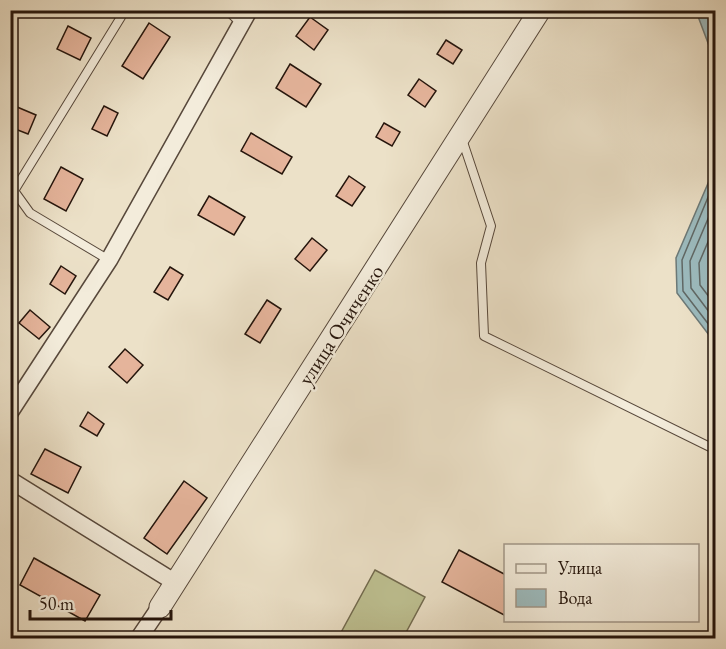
<svg xmlns="http://www.w3.org/2000/svg" width="726" height="649" font-family="'EB Garamond',serif">
<style>
.green{fill:#bec192;stroke:#726b4f;stroke-width:1.5}
.water{fill:#9cbbbe;stroke:#6c7977;stroke-width:1.5}
.lines{fill:none;stroke-linecap:round;stroke-linejoin:round}
.shore{stroke:#606865;stroke-width:1.5}
.building{fill:#e5b49b;stroke:#25150c;stroke-width:1.5}
.service-casing{stroke:#57483b;stroke-width:10}
.minor-casing{stroke:#57483b;stroke-width:19}
.tertiary-casing{stroke:#57483b;stroke-width:23}
.service{stroke:#f3ecdb;stroke-width:8}
.minor{stroke:#f3ecdb;stroke-width:16}
.tertiary{stroke:#f3ecdb;stroke-width:21}
.labels{text-anchor:middle;stroke-width:5;stroke-linejoin:round;paint-order:stroke}
.street-label{font-size:21px;fill:#25150c;stroke:#f3ecdb}
</style>
<rect width="100%" height="100%" fill="#ece1c8"/>
<filter id="stains"><feTurbulence type="fractalNoise" baseFrequency=".00333" numOctaves="4"/><feColorMatrix values="0 0 0 0 .2 0 0 0 0 .09 0 0 0 0 .02 0 0 0 .5 -.17"/></filter>
<radialGradient id="worn" r=".72"><stop offset=".6" stop-color="#630" stop-opacity="0"/><stop offset="1" stop-color="#630" stop-opacity=".3"/></radialGradient>
<path class="green" d="M 375,570 L 425,597 L 403,638 L 338,638 Z"/>
<g class="water">
<path d="M 696,11 L 715,11 L 715,113 L 711,51 Z"/>
<path d="M 715,137 L 715,341 L 712,339 L 677,293 L 676,258 L 709,181 Z"/>
<path d="M 715,521 L 715,636 L 714,632 L 710,540 Z"/>
</g>
<g class="lines">
<g class="shore">
<path d="M 716,178 L 682,260 L 683,291 L 716,334"/>
<path d="M 716,200 L 690,261 L 691,288 L 716,321"/>
<path d="M 716,223 L 699,263 L 700,285 L 716,306"/>
</g>
</g>
<g class="building">
<path d="M 310,17 L 328,30 L 314,50 L 296,36 Z"/>
<path d="M 149,23 L 170,37 L 143,79 L 122,66 Z"/>
<path d="M 68,26 L 91,38 L 80,60 L 57,49 Z"/>
<path d="M 446,40 L 462,50 L 453,64 L 437,54 Z"/>
<path d="M 290,64 L 321,84 L 306,107 L 276,88 Z"/>
<path d="M 419,79 L 436,91 L 425,107 L 408,95 Z"/>
<path d="M 10,104 L 36,115 L 28,134 L 10,127 Z"/>
<path d="M 104,106 L 118,113 L 107,136 L 92,129 Z"/>
<path d="M 384,123 L 400,132 L 392,146 L 376,137 Z"/>
<path d="M 251,133 L 292,157 L 282,174 L 241,151 Z"/>
<path d="M 61,167 L 83,179 L 66,211 L 44,199 Z"/>
<path d="M 349,176 L 365,187 L 352,206 L 336,196 Z"/>
<path d="M 209,196 L 245,217 L 234,235 L 198,215 Z"/>
<path d="M 312,238 L 327,250 L 310,271 L 295,259 Z"/>
<path d="M 61,266 L 76,276 L 65,294 L 50,284 Z"/>
<path d="M 170,267 L 183,275 L 168,300 L 154,292 Z"/>
<path d="M 267,300 L 281,309 L 260,343 L 245,334 Z"/>
<path d="M 30,310 L 50,327 L 39,339 L 19,323 Z"/>
<path d="M 125,349 L 143,365 L 127,383 L 109,367 Z"/>
<path d="M 88,412 L 104,424 L 97,436 L 80,426 Z"/>
<path d="M 45,449 L 81,467 L 68,493 L 31,474 Z"/>
<path d="M 184,481 L 207,498 L 167,554 L 144,538 Z"/>
<path d="M 459,550 L 506,575 L 506,616 L 442,582 Z"/>
<path d="M 34,558 L 100,595 L 85,621 L 20,585 Z"/>
</g>
<g class="lines">
<g class="service-casing">
<g id="service">
<path d="M 227,10 L 242,24"/>
<path d="M 462,139 L 491,226 L 481,263 L 484,336 L 716,450"/>
<path d="M 12,188 L 30,213 L 109,260"/>
<path d="M 14,191 L 121,17"/>
</g>
</g>
<g class="minor-casing">
<g id="minor">
<path d="M 10,412 L 109,260 L 249,10"/>
<path d="M 10,480 L 176,583"/>
<path d="M 139,638 L 160,607"/>
</g>
</g>
<g class="tertiary-casing">
<path id="tertiary" d="M 160,607 L 540,10"/>
</g>
<use href="#service" class="service"/>
<use href="#minor" class="minor"/>
<use href="#tertiary" class="tertiary"/>
</g>
<g class="labels">
<g class="street-label">
<text transform="translate(341 325) rotate(-57)" y="7">улица Очиченко</text>
</g>
</g>
<rect width="726" height="649" fill="none" stroke="#ece1c8" stroke-width="36"/>
<rect x="12" y="12" width="702" height="625" fill="none" stroke="#25150c" stroke-width="3"/>
<rect x="18" y="18" width="690" height="613" fill="none" stroke="#25150c" stroke-width="1.5"/>
<rect x="504" y="544" width="195" height="78" fill="#f3ecdb" stroke="#a19688" stroke-width="1.5"/>
<rect x="516" y="564" width="30" height="9" fill="#f3ecdb" stroke="#a19688" stroke-width="1.5"/>
<text x="558" y="574" font-size="18" fill="#25150c">Улица</text>
<rect x="516" y="589" width="30" height="18" fill="#9cbbbe" stroke="#a19688" stroke-width="1.5"/>
<text x="558" y="604" font-size="18" fill="#25150c">Вода</text>
<path d="M30 610v9h141v-9" fill="none" stroke="#25150c" stroke-width="3"/>
<text x="39" y="610" font-size="18" fill="#25150c" stroke="#f3ecdb" stroke-width="4.5" paint-order="stroke">50 m</text>
<rect width="100%" height="100%" filter="url(#stains)"/>
<rect width="100%" height="100%" fill="url(#worn)"/>
</svg>
